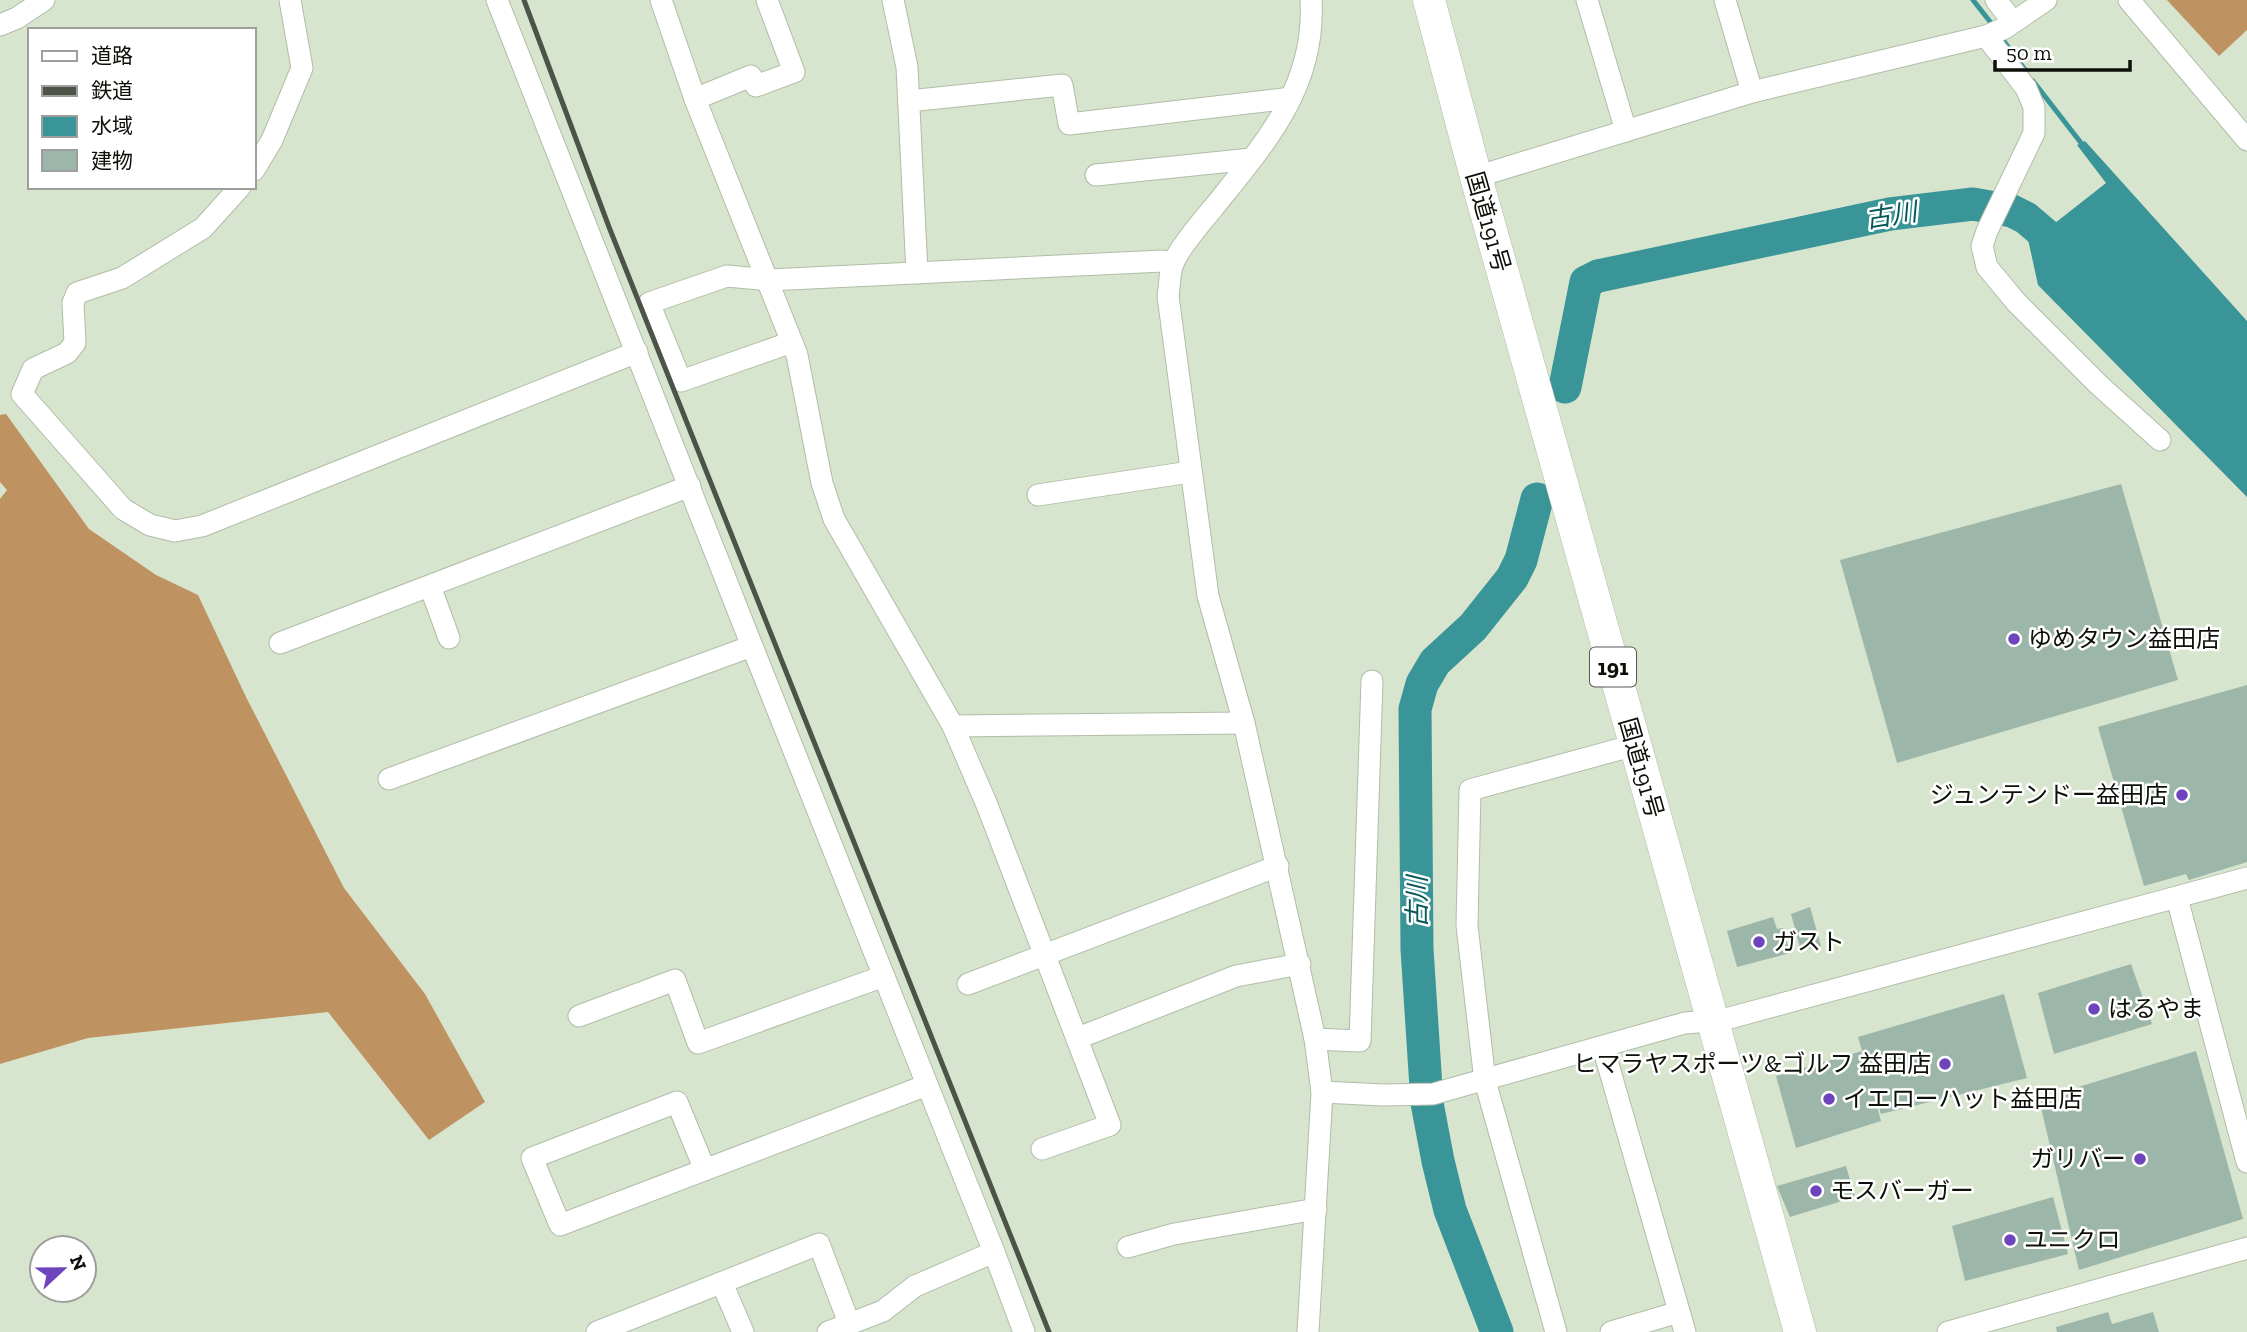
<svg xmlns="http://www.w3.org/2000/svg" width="2247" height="1332" font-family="'Zilla Slab','Noto Sans JP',serif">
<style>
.forest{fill:#be9261}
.water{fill:#3a9598}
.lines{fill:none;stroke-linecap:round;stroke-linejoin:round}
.stream{stroke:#3a9598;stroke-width:5}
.river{stroke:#3a9598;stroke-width:33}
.building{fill:#9cb6aa}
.minor-casing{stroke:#b0bda8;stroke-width:23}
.highway-casing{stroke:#b0bda8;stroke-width:33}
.minor{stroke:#fff;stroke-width:21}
.highway{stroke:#fff;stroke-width:32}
.rail{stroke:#4c5347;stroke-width:5}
.poi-dot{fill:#6e44bc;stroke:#fff;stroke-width:2.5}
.labels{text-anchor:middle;stroke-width:5;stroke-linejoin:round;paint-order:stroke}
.shield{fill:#fff;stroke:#555853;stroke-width:2}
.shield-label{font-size:23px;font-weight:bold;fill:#0c1009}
.street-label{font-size:24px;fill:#0c1009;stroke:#fff}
.poi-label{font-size:24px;fill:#0c1009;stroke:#fff;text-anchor:start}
.water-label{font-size:26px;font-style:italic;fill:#065759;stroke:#fff}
</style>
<rect width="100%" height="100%" fill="#d7e5ce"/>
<g class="forest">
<path d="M 2167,0 L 2247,0 L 2247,30 L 2219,56 Z"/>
<path d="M 6,414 L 89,529 L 156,575 L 198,595 L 246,697 L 344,888 L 425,994 L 485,1102 L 429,1140 L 328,1012 L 88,1038 L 0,1064 L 0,499 L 7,490 L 0,482 L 0,415 Z"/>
</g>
<path class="water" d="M 2085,141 L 2247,321 L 2247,497 L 2038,285 L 2026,230 L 2015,223 L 2023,204 L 2050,227 L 2106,183 L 2077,145 Z"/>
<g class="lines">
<g class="stream">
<path d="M 1973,0 L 1995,28"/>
<path d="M 2000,36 L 2026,71"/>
<path d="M 2033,81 L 2085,148"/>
</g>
<g class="river">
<path d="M 1565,387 L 1586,282 L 1598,276 L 1890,214 L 1973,204 L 2012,211 L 2026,218 L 2053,241"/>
<path d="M 1497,1332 L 1450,1210 L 1438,1161 L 1427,1103 L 1417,949 L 1415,709 L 1422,684 L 1435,662 L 1473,627 L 1512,578 L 1521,560 L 1537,499"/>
</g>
</g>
<g class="building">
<path d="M 2121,484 L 2178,680 L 1897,763 L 1840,560 Z"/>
<path d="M 2247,685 L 2247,862 L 2189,880 L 2186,874 L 2144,886 L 2098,727 Z"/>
<path d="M 1810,907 L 1821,946 L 1801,951 L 1791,914 Z"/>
<path d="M 1773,917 L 1777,929 L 1783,928 L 1790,953 L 1737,967 L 1727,931 Z"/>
<path d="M 2131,964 L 2152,1024 L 2054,1054 L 2038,993 Z"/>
<path d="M 2004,994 L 2027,1078 L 1881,1114 L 1871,1085 L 1881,1121 L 1796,1148 L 1776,1076 L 1862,1051 L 1858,1037 Z"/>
<path d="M 2196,1051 L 2243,1219 L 2079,1270 L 2039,1099 Z"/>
<path d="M 1846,1166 L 1855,1197 L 1790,1217 L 1777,1186 Z"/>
<path d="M 2053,1197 L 2068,1254 L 1965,1281 L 1952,1226 Z"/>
<path d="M 2108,1312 L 2112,1324 L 2153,1312 L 2159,1332 L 2057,1332 L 2056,1327 Z"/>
</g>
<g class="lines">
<g class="minor-casing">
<g id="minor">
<path d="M 497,0 L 752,646 L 994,1252 L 1024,1332"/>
<path d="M 661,0 L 695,99 L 797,355 L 822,483 L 834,519 L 953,726 L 987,805 L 1110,1125 L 1042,1149"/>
<path d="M 893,0 L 907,67 L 917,273"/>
<path d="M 1587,0 L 1626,131"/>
<path d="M 1725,0 L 1752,92"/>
<path d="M 1996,0 L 2013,22"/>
<path d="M 2129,0 L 2247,140"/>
<path d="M 0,25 L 17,18 L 44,0"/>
<path d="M 1986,36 L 2026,88 L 2034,107 L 2034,133 L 1987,231 L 1982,246 L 1987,267 L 2016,302 L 2099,385 L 2160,440"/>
<path d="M 695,99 L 751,76 L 756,86 L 794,72 L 767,0"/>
<path d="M 909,101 L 1062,85 L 1069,124 L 1291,98"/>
<path d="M 254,170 L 272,140 L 302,68 L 290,0"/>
<path d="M 1096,175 L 1251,159"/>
<path d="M 1476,177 L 1752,92 L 1986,36 L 2005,28 L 2046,0"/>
<path d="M 240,187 L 203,228 L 122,278 L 77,293 L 73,303 L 75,343 L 67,353 L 33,369 L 22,394 L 123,509 L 150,525 L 175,531 L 202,526 L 637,352"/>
<path d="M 792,342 L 681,381 L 649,303 L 727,276 L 769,280 L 1162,261 L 1173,263"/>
<path d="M 1038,495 L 1190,472"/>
<path d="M 430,586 L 449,638"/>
<path d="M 280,643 L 690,486"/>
<path d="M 953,726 L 1244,723"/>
<path d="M 389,779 L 752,646"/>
<path d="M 2177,898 L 2247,1162"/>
<path d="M 968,984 L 1278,866"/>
<path d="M 579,1016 L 675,980 L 698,1043 L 884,976"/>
<path d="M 1078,1038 L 1236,976 L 1300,964"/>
<path d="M 1315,1039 L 1360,1041 L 1372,681"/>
<path d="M 1603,1047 L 1685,1332"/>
<path d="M 1322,1092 L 1383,1095 L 1433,1094 L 1685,1023 L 1722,1020 L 2247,878"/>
<path d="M 705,1170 L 677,1102 L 532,1158 L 560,1225 L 927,1085"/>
<path d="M 1128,1247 L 1174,1234 L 1316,1209"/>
<path d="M 722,1283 L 743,1332"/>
<path d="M 597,1332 L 819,1244 L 849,1323"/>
<path d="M 828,1332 L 883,1311 L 915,1286 L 994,1252"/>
<path d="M 1308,1332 L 1322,1092 L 1315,1039 L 1244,723 L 1208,596 L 1168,296 C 1170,286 1169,273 1173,264 C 1178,249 1203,220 1214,207 C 1265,143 1316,87 1311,0"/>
<path d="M 1556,1332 L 1485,1081 L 1467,926 L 1470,790 L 1635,745"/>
<path d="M 1611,1332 L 1679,1312"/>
<path d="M 1948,1332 L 2247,1248"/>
</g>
</g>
<g class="highway-casing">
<path id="highway" d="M 1429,0 L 1476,177 L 1800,1332"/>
</g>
<use href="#minor" class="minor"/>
<use href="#highway" class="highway"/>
<path class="rail" d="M 524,0 L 609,227 L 1049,1332"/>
</g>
<g class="poi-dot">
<circle cx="2014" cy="639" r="7"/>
<circle cx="2182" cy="795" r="7"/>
<circle cx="1759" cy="942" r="7"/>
<circle cx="2094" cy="1009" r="7"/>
<circle cx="1945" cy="1064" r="7"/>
<circle cx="1829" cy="1099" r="7"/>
<circle cx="2140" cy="1159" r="7"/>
<circle cx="1816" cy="1191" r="7"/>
<circle cx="2010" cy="1240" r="7"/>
</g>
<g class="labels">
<rect class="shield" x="1590" y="647.5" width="46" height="39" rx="5"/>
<g class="shield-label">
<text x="1613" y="675">191</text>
</g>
<g class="street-label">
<text transform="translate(1488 222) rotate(74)" y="8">国道191号</text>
<text transform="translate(1641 768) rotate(74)" y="8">国道191号</text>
</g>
<g class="poi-label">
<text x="2028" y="647">ゆめタウン益田店</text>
<text x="2168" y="803" text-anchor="end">ジュンテンドー益田店</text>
<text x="1773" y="950">ガスト</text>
<text x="2108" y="1017">はるやま</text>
<text x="1931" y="1072" text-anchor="end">ヒマラヤスポーツ&amp;ゴルフ 益田店</text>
<text x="1843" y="1107">イエローハット益田店</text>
<text x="2126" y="1167" text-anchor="end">ガリバー</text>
<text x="1830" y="1199">モスバーガー</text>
<text x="2024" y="1248">ユニクロ</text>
</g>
<g class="water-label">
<text transform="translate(1891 215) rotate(-9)" y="9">古川</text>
<text transform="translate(1417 902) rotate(-90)" y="9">古川</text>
</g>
</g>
<rect x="28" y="28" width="228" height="161" fill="#ffffff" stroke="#9e9f9d" stroke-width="2"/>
<rect x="42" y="51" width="35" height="10" fill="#ffffff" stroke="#9e9f9d" stroke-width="2"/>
<text x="91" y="63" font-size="21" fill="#0c1009">道路</text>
<rect x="42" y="86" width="35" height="10" fill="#4c5347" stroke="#9e9f9d" stroke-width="2"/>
<text x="91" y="98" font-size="21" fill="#0c1009">鉄道</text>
<rect x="42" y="116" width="35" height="21" fill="#3a9598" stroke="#9e9f9d" stroke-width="2"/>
<text x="91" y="133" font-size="21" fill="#0c1009">水域</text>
<rect x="42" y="150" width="35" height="21" fill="#9cb6aa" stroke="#9e9f9d" stroke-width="2"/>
<text x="91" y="168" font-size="21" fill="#0c1009">建物</text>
<g transform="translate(63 1269) rotate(68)"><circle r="33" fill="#ffffff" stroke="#9e9f9d" stroke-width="2"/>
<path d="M0-5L12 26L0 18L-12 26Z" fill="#6e44bc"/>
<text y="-10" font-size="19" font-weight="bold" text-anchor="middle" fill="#0c1009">N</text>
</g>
<path d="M1995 60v10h135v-10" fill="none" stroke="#0c1009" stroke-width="3.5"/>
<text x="2006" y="60" font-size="21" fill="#0c1009" stroke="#ffffff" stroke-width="5" paint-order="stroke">50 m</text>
</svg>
